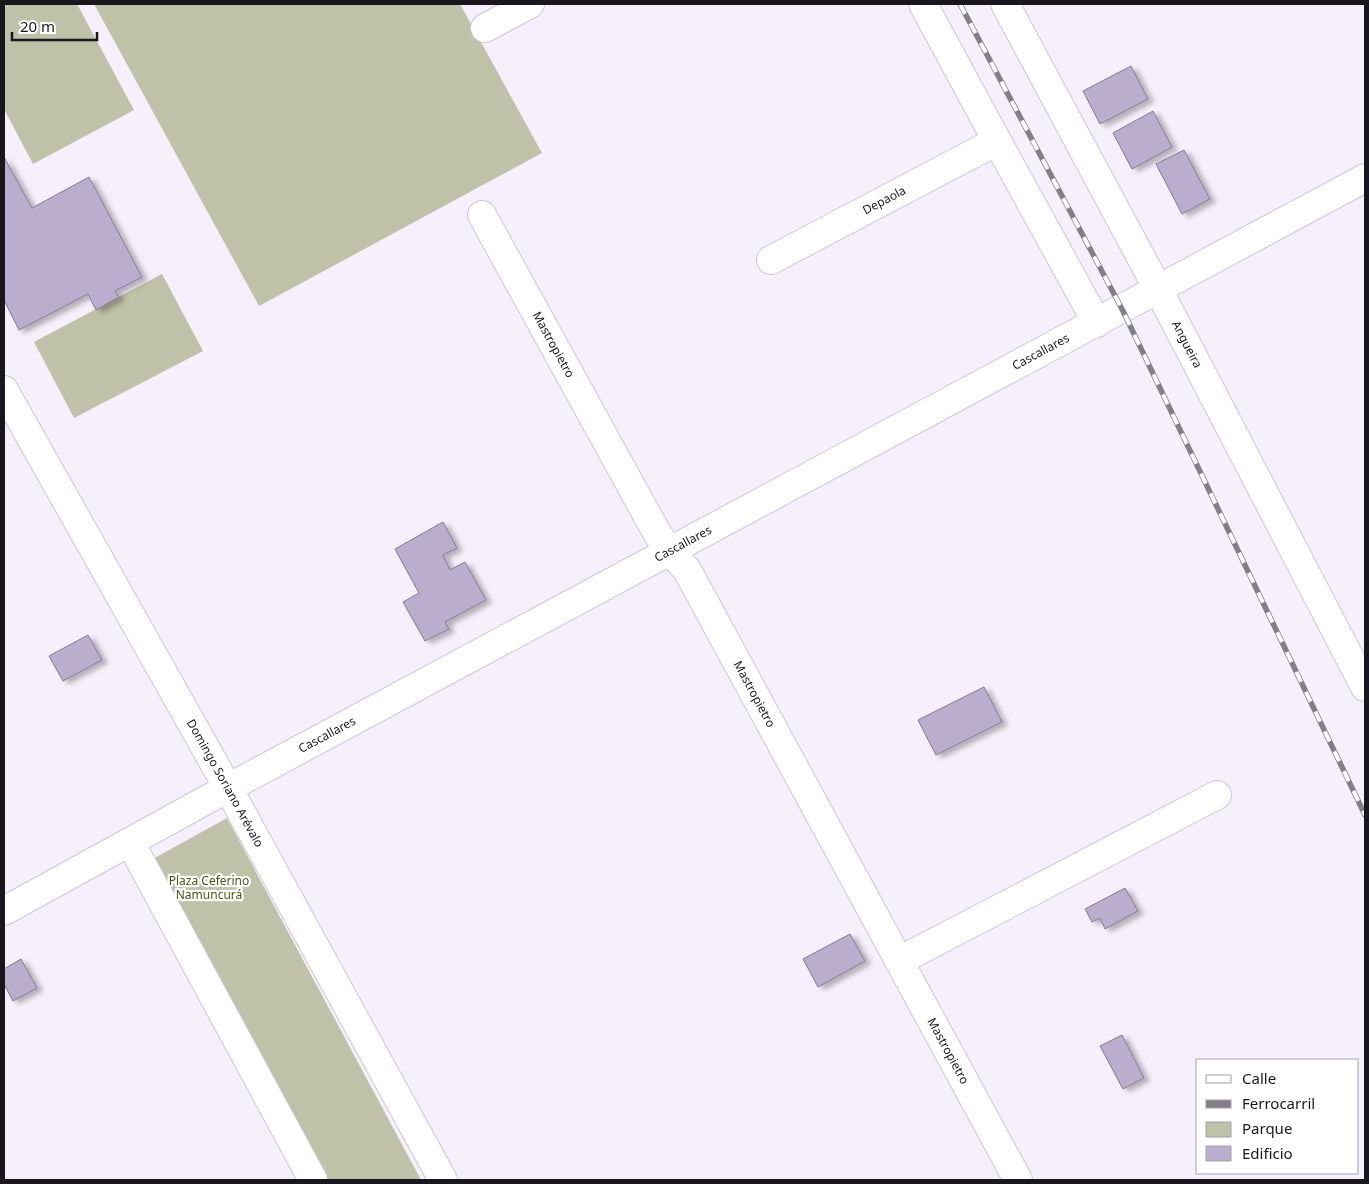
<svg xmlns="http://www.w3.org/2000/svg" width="1369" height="1184" font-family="'Noto Sans',sans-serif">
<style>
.green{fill:#bfc1a8}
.building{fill:#baadcd;stroke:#827a8d;filter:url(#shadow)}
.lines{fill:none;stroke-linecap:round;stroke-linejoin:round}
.minor-casing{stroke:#cdc5d9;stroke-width:30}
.minor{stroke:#fff;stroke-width:28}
.rail-casing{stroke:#837f88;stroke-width:5.5}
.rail{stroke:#fff;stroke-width:4;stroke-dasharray:11;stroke-linecap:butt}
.labels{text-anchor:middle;stroke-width:4.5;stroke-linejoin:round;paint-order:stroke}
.street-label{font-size:12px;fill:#19161d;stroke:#fff}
.park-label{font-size:12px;fill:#515218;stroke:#fff}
</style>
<defs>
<filter id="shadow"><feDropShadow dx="5.5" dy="3" stdDeviation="2.5" flood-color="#0004"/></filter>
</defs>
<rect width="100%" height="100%" fill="#f5f0fc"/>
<g class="green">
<path d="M 4,4 L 77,4 L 134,110 L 33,164 L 4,109 Z"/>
<path d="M 94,4 L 460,4 L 542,153 L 259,306 Z"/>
<path d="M 162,274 L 203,351 L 74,418 L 34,342 Z"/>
<path d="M 227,818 L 421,1180 L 316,1180 L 142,865 Z"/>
</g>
<g class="building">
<path d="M 1131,66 L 1148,99 L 1100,124 L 1083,91 Z"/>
<path d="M 1153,111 L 1172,147 L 1132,169 L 1113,133 Z"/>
<path d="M 1184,150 L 1210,199 L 1182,214 L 1156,164 Z"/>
<path d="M 4,157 L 32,208 L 89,177 L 142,277 L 115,291 L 119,297 L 96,310 L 88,294 L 19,330 L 4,300 Z"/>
<path d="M 443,522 L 457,548 L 443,555 L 450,570 L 465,562 L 486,600 L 445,622 L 449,629 L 425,641 L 403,602 L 419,593 L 395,549 Z"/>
<path d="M 88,635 L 102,660 L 63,681 L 49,656 Z"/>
<path d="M 984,687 L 1002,722 L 936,755 L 918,720 Z"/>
<path d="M 1125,888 L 1138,911 L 1105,929 L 1100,918 L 1092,922 L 1085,909 Z"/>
<path d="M 850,934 L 865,961 L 818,987 L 803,959 Z"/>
<path d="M 21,959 L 37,988 L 13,1001 L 4,984 L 4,969 Z"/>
<path d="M 1122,1035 L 1144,1078 L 1123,1089 L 1100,1046 Z"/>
</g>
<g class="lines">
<g class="minor-casing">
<g id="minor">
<path d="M 923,4 L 997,141 L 1097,323"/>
<path id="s1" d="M 1005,4 L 1158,289 L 1365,687"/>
<path d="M 485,28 L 530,4"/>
<path id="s2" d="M 482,215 L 657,533 L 670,552 L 687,570 L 1018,1180"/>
<path id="s3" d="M 771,260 L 997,141"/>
<path id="s4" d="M 4,390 L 228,788 L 443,1180"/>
<path d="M 130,842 L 313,1180"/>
<path id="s5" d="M 4,911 L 228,788 L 1365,178"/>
<path d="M 899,961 L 1217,795"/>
</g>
</g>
<use href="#minor" class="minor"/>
<g class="rail-casing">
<path id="rail" d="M 960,4 L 1122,309 L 1365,815"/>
</g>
<use href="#rail" class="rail"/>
</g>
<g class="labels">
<g class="street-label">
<text dy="4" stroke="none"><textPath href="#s3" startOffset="128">Depaola</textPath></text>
<text dy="4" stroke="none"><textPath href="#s2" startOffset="148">Mastropietro</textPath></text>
<text dy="4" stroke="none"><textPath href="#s1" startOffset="386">Angueira</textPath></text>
<text dy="4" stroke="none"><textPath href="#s5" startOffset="1178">Cascallares</textPath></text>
<text dy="4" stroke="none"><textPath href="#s5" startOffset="772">Cascallares</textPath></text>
<text dy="4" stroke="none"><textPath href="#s2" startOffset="552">Mastropietro</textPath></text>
<text dy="4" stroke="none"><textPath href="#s5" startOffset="368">Cascallares</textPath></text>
<text dy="4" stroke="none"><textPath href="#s4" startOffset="451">Domingo Soriano Arévalo</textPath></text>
<text dy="4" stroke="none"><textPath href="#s2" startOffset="958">Mastropietro</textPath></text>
</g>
<g class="park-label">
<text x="209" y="885">Plaza Ceferino<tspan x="209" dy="14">Namuncurá</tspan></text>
</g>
</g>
<rect width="1369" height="1184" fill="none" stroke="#19161d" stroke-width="10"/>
<rect x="1196" y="1059" width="162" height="115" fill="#ffffff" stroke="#a3a2a5"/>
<rect x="1206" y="1075" width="25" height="8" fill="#ffffff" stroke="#a3a2a5"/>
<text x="1242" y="1084" font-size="15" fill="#19161d">Calle</text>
<rect x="1206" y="1100" width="25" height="8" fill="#837f88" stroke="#a3a2a5"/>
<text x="1242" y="1109" font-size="15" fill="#19161d">Ferrocarril</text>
<rect x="1206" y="1122" width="25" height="15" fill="#bfc1a8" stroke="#a3a2a5"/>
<text x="1242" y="1134" font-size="15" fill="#19161d">Parque</text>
<rect x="1206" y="1146" width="25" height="15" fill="#baadcd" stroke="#a3a2a5"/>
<text x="1242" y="1159" font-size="15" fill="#19161d">Edificio</text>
<path d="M12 32v8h85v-8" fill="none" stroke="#19161d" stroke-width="2.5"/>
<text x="20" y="32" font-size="15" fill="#19161d" stroke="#ffffff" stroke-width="4" paint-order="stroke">20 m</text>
</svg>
